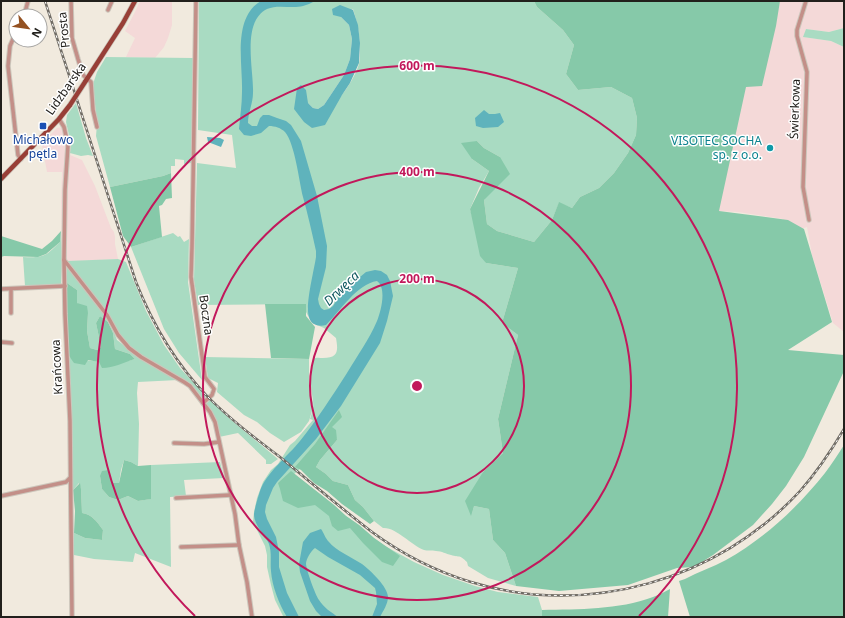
<svg xmlns="http://www.w3.org/2000/svg" width="845" height="618" font-family="'Noto Sans',sans-serif">
<style>
.industrial{fill:#f4d9d8}
.green{fill:#a9dbc2;fill-rule:evenodd}
.forest{fill:#86c9a9}
.water{fill:#5fb3bc}
.lines{fill:none;stroke-linecap:round;stroke-linejoin:round}
.minor-casing{stroke:#ccc6bb;stroke-width:5.5}
.major-casing{stroke:#ccc6bb;stroke-width:6}
.minor{stroke:#c38f88;stroke-width:3.5}
.major{stroke:#983f37;stroke-width:4.5}
.rail-casing{stroke:#706c65;stroke-width:2.5}
.rail{stroke:#fff;stroke-width:1;stroke-dasharray:3;stroke-linecap:butt}
.major-bridge-casing{stroke:#ccc6bb;stroke-width:6;stroke-linecap:butt}
.major-bridge{stroke:#983f37;stroke-width:4.5}
.ring{fill:none;stroke:#c2185b;stroke-width:2}
.transit-dot{fill:#1a4fb4;stroke:#fff;stroke-width:1.5}
.culture-dot{fill:#0f9aa8;stroke:#fff;stroke-width:1.5}
.labels{text-anchor:middle;stroke-width:3;stroke-linejoin:round;paint-order:stroke}
.street-label{font-size:12px;fill:#22201c;stroke:#fff}
.transit-label{font-size:12px;fill:#164399;stroke:#fff}
.culture-label{font-size:12px;fill:#0d838f;stroke:#fff;text-anchor:end}
.water-label{font-size:13px;font-style:italic;fill:#125a61;stroke:#fff}
.centre{fill:#c2185b;stroke:#fff;stroke-width:2}
.ring-label{font-size:12px;text-anchor:middle;font-weight:bold;fill:#c2185b;stroke:#fff;stroke-width:3;stroke-linejoin:round;paint-order:stroke}
</style>
<rect width="100%" height="100%" fill="#f1eade"/>
<g class="industrial">
<path d="M 140,1 L 172,1 L 172,25 L 168,38 L 164,47 L 155,58 L 126,57 L 135,38 L 125,31 L 135,12 Z"/>
<path d="M 777,1 L 844,1 L 844,28 L 829,32 L 806,29 L 804,37 L 831,41 L 844,47 L 844,332 L 833,323 L 812,255 L 807,227 L 798,230 L 783,284 L 783,219 L 738,212 L 718,211 L 744,90 Z"/>
<path d="M 62,127 L 66,144 L 66,154 L 70,155 L 82,160 L 95,186 L 111,228 L 114,232 L 115,237 L 115,244 L 118,259 L 62,262 L 61,202 L 62,172 L 47,172 L 42,145 L 42,143 L 57,128 Z"/>
</g>
<g class="green">
<path d="M 199,1 L 313,1 L 312,2 L 315,1 L 534,1 L 537,7 L 563,30 L 574,45 L 566,74 L 578,90 L 611,87 L 632,98 L 637,118 L 636,135 L 628,153 L 614,173 L 599,188 L 580,197 L 572,208 L 559,203 L 552,220 L 534,242 L 497,231 L 487,224 L 484,200 L 500,157 L 484,148 L 477,141 L 472,159 L 489,171 L 479,188 L 470,209 L 486,263 L 518,268 L 502,323 L 518,335 L 498,419 L 503,453 L 483,472 L 471,516 L 474,506 L 489,509 L 493,540 L 505,553 L 516,586 L 488,578 L 468,566 L 467,562 C 459,554 460,558 451,555 C 446,554 442,551 436,551 C 432,550 427,551 424,550 C 411,545 396,527 383,528 L 374,521 L 363,507 L 355,500 L 348,485 L 333,481 L 326,474 L 316,467 L 320,460 L 337,440 L 331,427 L 341,417 L 339,411 L 298,471 L 294,474 L 334,505 L 346,516 L 359,525 L 374,538 L 385,546 L 414,562 L 443,575 L 475,586 L 498,592 L 538,597 L 542,610 L 542,617 L 284,617 L 283,616 L 275,600 L 271,585 L 267,567 L 267,555 L 265,546 L 253,522 L 254,512 L 257,498 L 263,482 L 271,470 L 278,464 L 290,445 L 295,441 L 313,420 L 310,419 C 316,402 312,401 311,385 C 310,377 312,367 313,359 C 317,357 319,358 323,358 C 339,358 338,350 336,338 L 324,328 L 312,323 L 306,312 L 306,304 L 198,305 L 194,280 L 197,163 L 236,168 L 232,135 L 198,130 ZM 353,9 C 358,25 360,35 360,52 C 360,55 360,60 359,64 C 351,89 330,109 312,128 L 306,90 L 308,103 L 313,108 L 318,109 L 324,105 L 344,75 L 350,59 L 352,39 L 349,25 L 341,17 Z"/>
<path d="M 844,28 L 844,47 L 831,41 L 803,37 L 806,29 L 829,32 Z"/>
<path d="M 106,57 L 193,58 L 193,137 L 191,163 L 184,164 L 184,160 L 175,159 L 175,166 L 171,166 L 171,173 L 163,176 L 110,187 L 96,136 L 97,124 L 93,84 L 97,72 Z"/>
<path d="M 76,103 L 86,138 L 93,156 L 88,155 L 81,156 L 70,153 L 71,144 L 66,122 L 67,115 Z"/>
<path d="M 61,231 L 62,262 L 61,284 L 25,286 L 23,257 C 44,258 46,256 60,242 Z"/>
<path d="M 173,233 L 178,237 L 180,236 L 184,242 L 189,239 L 188,282 L 202,380 L 179,353 L 164,329 L 131,247 Z"/>
<path d="M 118,259 L 126,262 L 146,311 L 164,345 L 180,368 L 206,396 L 203,399 L 200,397 L 189,384 L 145,358 L 130,348 L 123,340 L 109,315 L 97,299 L 67,261 Z"/>
<path d="M 67,266 L 105,314 L 111,324 L 117,340 L 144,361 L 178,380 L 138,382 L 137,393 L 139,424 L 138,466 L 131,462 L 124,460 L 121,470 L 119,483 L 111,483 L 100,476 L 102,489 L 109,497 L 118,500 L 128,496 L 138,501 L 150,499 L 151,465 L 220,462 L 224,478 L 184,480 L 186,496 L 170,497 L 171,567 L 135,553 L 133,562 L 94,559 L 74,555 L 74,533 L 85,538 L 102,540 L 103,530 C 97,522 92,514 82,513 L 81,489 L 79,483 L 73,490 L 72,482 L 69,356 L 70,358 C 90,360 115,366 135,359 L 130,354 L 115,349 L 113,333 L 108,322 L 100,316 L 96,323 L 101,347 L 97,350 L 90,348 L 87,331 L 88,313 L 77,303 L 77,290 L 67,283 Z"/>
<path d="M 205,357 L 309,359 L 309,385 L 313,403 L 312,411 L 309,421 L 301,432 L 284,442 L 270,433 L 257,422 L 244,415 L 217,392 L 218,383 L 208,378 Z"/>
<path d="M 210,400 L 230,419 L 278,459 L 271,464 L 266,464 L 266,460 L 238,433 L 219,437 C 216,425 214,414 206,404 Z"/>
</g>
<g class="forest">
<path d="M 534,1 L 780,1 L 776,26 L 762,86 L 746,87 L 719,211 L 788,220 L 804,229 L 832,322 L 788,350 L 844,355 L 844,371 L 804,457 L 786,486 L 772,504 L 753,525 L 713,555 L 694,567 L 677,568 L 628,585 L 559,591 L 516,586 L 505,553 L 493,540 L 489,509 L 474,506 L 471,516 L 465,501 L 483,472 L 503,453 L 498,419 L 518,335 L 502,323 L 518,268 L 486,263 L 480,256 L 470,209 L 489,171 L 472,159 L 461,143 L 477,141 L 484,148 L 500,157 L 510,174 L 484,200 L 487,224 L 497,231 L 534,242 L 552,220 L 559,202 L 572,208 L 580,197 L 599,188 L 614,173 L 628,153 L 636,135 L 637,118 L 632,98 L 611,87 L 578,90 L 566,74 L 574,45 L 563,30 L 537,7 Z"/>
<path d="M 171,173 L 172,198 L 166,199 L 162,205 L 159,206 L 162,237 L 131,247 L 123,236 L 110,187 L 163,176 Z"/>
<path d="M 61,231 L 60,242 L 46,254 L 38,257 L 4,256 L 1,257 L 1,236 L 42,249 L 52,241 Z"/>
<path d="M 67,283 L 77,290 L 77,303 L 87,306 L 88,313 L 87,331 L 90,348 L 97,350 L 101,347 L 96,323 L 100,316 L 108,322 L 113,333 L 115,349 L 130,354 L 135,359 C 124,362 114,368 102,368 L 99,362 L 88,360 L 85,365 L 74,363 L 69,356 L 67,325 Z"/>
<path d="M 265,304 L 306,304 L 306,316 L 315,327 L 309,359 L 271,358 Z"/>
<path d="M 339,410 L 342,417 L 332,427 L 336,430 L 337,440 L 320,460 L 316,467 L 326,474 L 333,481 L 348,485 L 355,500 L 363,507 L 374,521 L 370,524 L 342,504 L 327,491 L 314,483 L 301,470 L 295,467 L 315,444 Z"/>
<path d="M 844,445 L 844,617 L 690,617 L 679,581 L 685,579 C 698,572 713,567 726,560 C 765,538 797,508 825,473 C 832,464 838,454 844,445 Z"/>
<path d="M 124,460 L 131,462 L 138,466 L 151,465 L 151,499 L 138,501 L 128,496 L 118,500 L 109,497 L 102,489 L 100,476 L 102,471 L 109,470 L 111,483 L 119,483 Z"/>
<path d="M 291,471 L 334,505 L 346,516 L 359,525 L 374,538 L 400,556 L 393,566 L 382,562 L 363,543 L 350,528 L 338,531 L 332,526 L 329,516 L 315,505 L 298,508 L 283,501 L 280,489 L 278,483 Z"/>
<path d="M 80,483 L 81,489 L 82,513 C 92,514 97,522 103,530 L 102,540 L 85,538 L 74,533 L 75,511 L 73,490 Z"/>
<path d="M 670,589 L 668,617 L 542,617 L 542,610 C 579,609 618,610 653,597 C 659,595 664,592 670,589 Z"/>
</g>
<g class="water">
<path d="M 261,1 L 315,1 C 311,3 307,5 303,6 C 292,9 278,4 267,9 C 241,22 254,70 253,93 C 253,103 248,113 248,123 L 252,126 L 257,126 L 260,118 L 263,115 L 269,115 L 277,118 L 286,121 L 291,125 L 301,141 L 317,196 L 327,246 L 326,267 L 318,299 L 319,304 L 321,308 L 324,310 L 329,309 L 333,306 L 342,292 L 366,272 L 375,270 L 381,271 L 387,275 L 390,281 L 393,296 L 387,321 L 380,343 L 341,406 L 316,439 L 277,482 L 273,488 L 266,505 L 265,512 L 267,519 L 276,537 L 279,552 L 279,567 L 287,593 L 299,617 L 287,617 C 279,604 272,586 271,571 C 270,562 272,553 269,544 C 265,534 254,526 254,514 C 255,507 258,497 260,491 C 266,473 288,456 300,441 C 317,420 332,396 347,373 C 357,356 369,340 377,321 C 381,311 387,288 377,281 C 357,284 340,311 326,325 C 319,327 311,325 309,317 C 305,305 314,271 316,257 L 316,251 C 312,233 308,215 303,197 C 299,181 295,144 285,132 C 281,128 275,126 269,126 L 261,133 L 251,136 L 244,135 L 239,129 C 240,117 242,104 242,92 C 243,64 232,18 261,1 Z"/>
<path d="M 340,5 L 353,10 L 358,25 L 360,43 L 359,63 L 350,83 L 342,95 L 325,125 L 312,128 L 304,122 L 294,109 L 297,88 L 301,85 L 306,90 L 308,103 L 313,108 L 318,109 L 324,105 L 344,75 L 350,59 L 352,39 L 349,25 L 341,17 L 333,15 L 332,9 Z"/>
<path d="M 484,110 L 489,114 L 495,114 L 500,113 L 504,122 L 498,127 L 483,128 L 476,126 L 475,118 Z"/>
<path d="M 207,137 L 220,138 L 224,140 L 221,147 L 208,142 Z"/>
<path d="M 321,529 C 324,533 325,538 329,542 C 335,550 353,558 362,564 C 370,570 388,587 388,597 C 388,604 383,611 380,617 L 372,617 L 377,604 L 376,592 L 375,588 L 360,575 L 328,557 L 315,548 C 311,551 306,559 306,564 C 307,572 315,594 319,600 C 324,608 331,612 338,617 L 322,617 L 316,611 L 310,601 L 300,572 L 299,564 L 303,542 L 310,533 Z"/>
</g>
<g class="lines">
<g class="minor-casing">
<g id="minor">
<path d="M 71,1 L 72,38 L 78,59 L 83,75 L 91,82 L 93,110 L 97,127"/>
<path d="M 196,1 L 192,247 L 191,277 L 205,377 L 214,389 L 212,395 L 203,403 L 210,412 L 215,422 L 235,514 L 239,545 L 247,582 L 252,617"/>
<path d="M 806,1 L 797,30 L 797,36 L 807,72 L 803,187 L 809,220"/>
<path d="M 108,10 L 112,1"/>
<path d="M 24,16 L 28,1"/>
<path d="M 16,32 L 10,46 L 8,66 L 18,155 L 21,159"/>
<path d="M 59,119 L 64,127 L 68,145 L 65,190 L 64,260 L 65,314 L 70,421 L 72,617"/>
<path d="M 64,260 L 107,315 L 118,335 L 129,348 L 141,357 L 184,382 L 190,386 L 203,403"/>
<path d="M 1,289 L 65,286"/>
<path d="M 11,313 L 11,289"/>
<path d="M 1,342 L 12,343"/>
<path d="M 174,443 L 204,444 L 219,442"/>
<path d="M 1,496 L 66,482 L 70,478"/>
<path d="M 176,498 L 231,495"/>
<path d="M 181,547 L 239,545"/>
</g>
</g>
<g class="major-casing">
<g id="major">
<path d="M 85,82 L 123,23 L 135,1"/>
<path d="M 1,179 L 59,119 L 70,105"/>
</g>
</g>
<use href="#minor" class="minor"/>
<use href="#major" class="major"/>
<g class="rail-casing">
<path id="rail" d="M 45,1 L 136,282 C 153,325 175,363 208,397 C 230,419 255,438 280,457 C 310,482 341,508 372,532 C 402,554 435,571 471,582 C 588,618 718,580 800,491 C 817,472 831,451 844,429"/>
</g>
<use href="#rail" class="rail"/>
<g class="major-bridge-casing">
<path id="major-bridge" d="M 70,105 L 85,82"/>
</g>
<use href="#major-bridge" class="major-bridge"/>
</g>
<g class="ring">
<circle cx="417" cy="386" r="107"/>
<circle cx="417" cy="386" r="214"/>
<path d="M195 616A320 320 0 1 1 639 616"/>
</g>
<rect class="transit-dot" x="39" y="122" width="8" height="8" rx="2"/>
<circle class="culture-dot" cx="770" cy="148" r="4"/>
<g class="labels">
<g class="street-label">
<text transform="translate(64 30) rotate(-96)" y="4">Prosta</text>
<text transform="translate(66 89) rotate(-55)" y="4">Lidzbarska</text>
<text transform="translate(795 109) rotate(-88)" y="4">Świerkowa</text>
<text transform="translate(206 315) rotate(82)" y="4">Boczna</text>
<text transform="translate(57 367) rotate(-93)" y="4">Krańcowa</text>
</g>
<g class="transit-label">
<text x="43" y="144">Michałowo<tspan x="43" dy="14">pętla</tspan></text>
</g>
<g class="culture-label">
<text x="762" y="145">VISOTEC SOCHA<tspan x="762" dy="14">sp. z o.o.</tspan></text>
</g>
<g class="water-label">
<text transform="translate(341 288) rotate(-44)" y="5">Drwęca</text>
</g>
</g>
<circle cx="417" cy="386" r="6" class="centre"/>
<g class="ring-label">
<text x="417" y="70">600 m</text>
<text x="417" y="176">400 m</text>
<text x="417" y="283">200 m</text>
</g>
<rect width="845" height="618" fill="none" stroke="#22201c" stroke-width="4"/>
<g transform="translate(28 28) rotate(119)"><circle r="19" fill="#ffffff" stroke="#a7a6a4"/>
<path d="M0-3L7 15L0 10L-7 15Z" fill="#945121"/>
<text y="-6" font-size="11" font-weight="bold" text-anchor="middle" fill="#22201c">N</text>
</g>
</svg>
